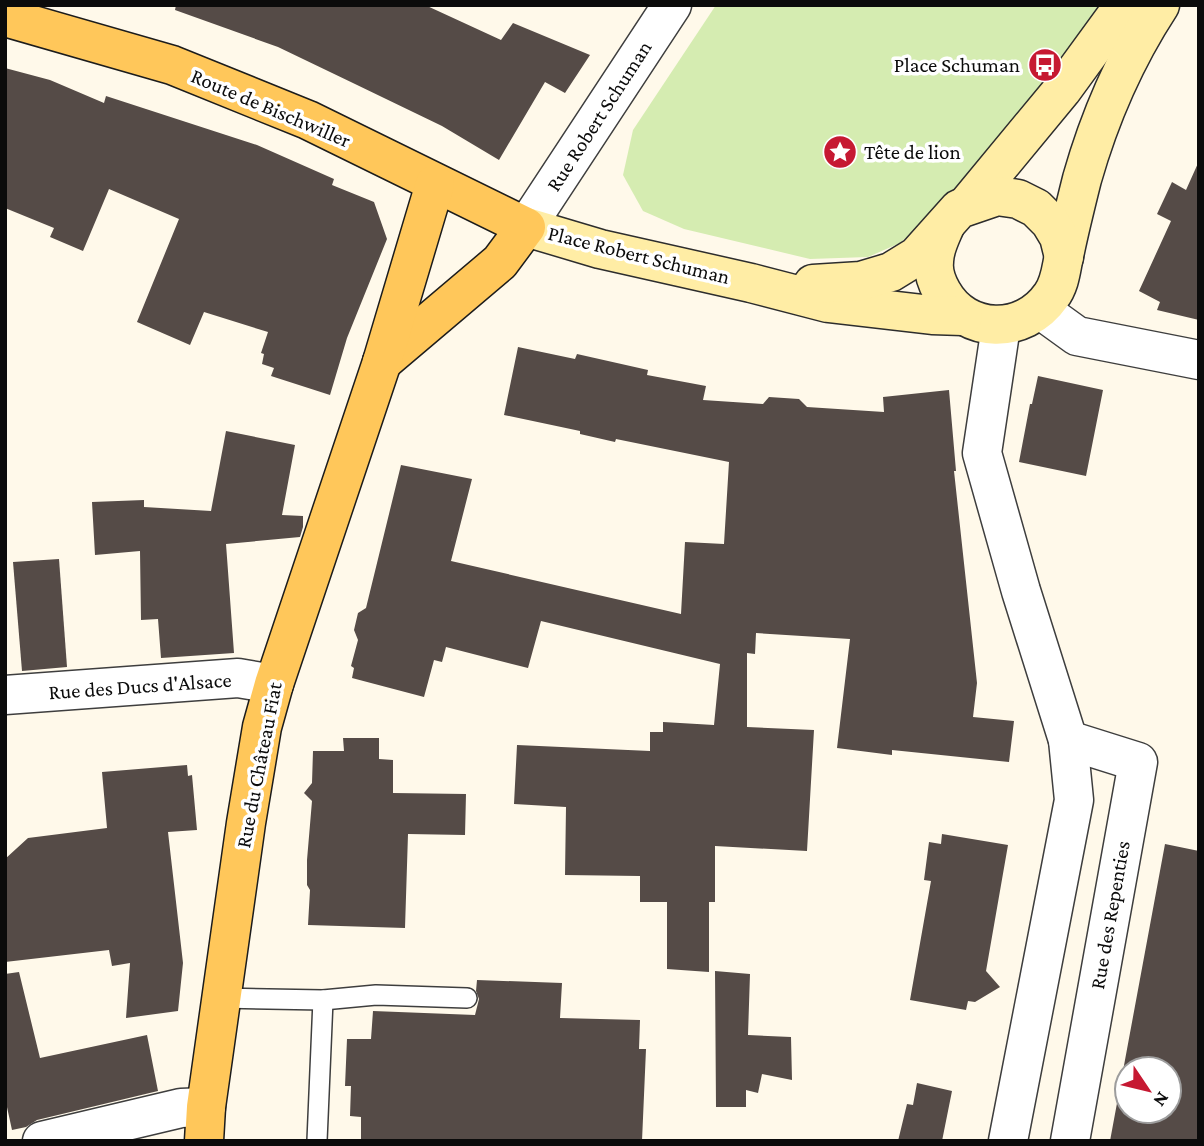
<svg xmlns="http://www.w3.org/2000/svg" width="1204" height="1146" font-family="'Crimson Pro',serif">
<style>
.green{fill:#d5ecb1}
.building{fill:#554b47;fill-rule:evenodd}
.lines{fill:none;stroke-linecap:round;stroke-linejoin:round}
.lane-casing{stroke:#3e3e3e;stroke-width:22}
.street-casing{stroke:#3e3e3e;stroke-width:41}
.secondary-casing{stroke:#2d2d2d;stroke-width:41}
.primary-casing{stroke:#1c1c1c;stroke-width:41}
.lane{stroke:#fff;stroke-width:19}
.street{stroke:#fff;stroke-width:38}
.secondary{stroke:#ffeda5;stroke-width:38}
.primary{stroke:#ffc75a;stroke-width:38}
.labels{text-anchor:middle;stroke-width:7;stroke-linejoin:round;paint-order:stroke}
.poi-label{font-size:21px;fill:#0b0b0b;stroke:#fff;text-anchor:end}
.street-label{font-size:21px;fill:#0b0b0b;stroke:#fff}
</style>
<rect width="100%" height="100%" fill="#fff9ea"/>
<path class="green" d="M 716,5 L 1100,5 L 1030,107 L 938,209 L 900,243 L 868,257 L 810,259 L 684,229 L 643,211 L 623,175 L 633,130 Z"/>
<g class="building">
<path d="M 176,5 L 425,5 L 501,40 L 513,23 L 590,55 L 565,93 L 545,82 L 499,160 L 442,126 L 355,84 L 278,47 L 175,10 Z"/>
<path d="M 5,68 L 50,80 L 104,103 L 106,96 L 257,145 L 334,179 L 332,185 L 374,202 L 387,239 L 347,338 L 330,395 L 271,376 L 274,368 L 262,364 L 264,354 L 261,353 L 268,332 L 204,312 L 190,345 L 137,322 L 179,219 L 109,189 L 83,251 L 50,237 L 54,228 L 5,208 Z"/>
<path d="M 1199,161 L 1199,320 L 1157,310 L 1160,302 L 1139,291 L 1171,221 L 1157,214 L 1172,182 L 1186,190 Z"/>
<path d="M 518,347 L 575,359 L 577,354 L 648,370 L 647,375 L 706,386 L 703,400 L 763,404 L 769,397 L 799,399 L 807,407 L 884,412 L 883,397 L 949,390 L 956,471 L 954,471 L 977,683 L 973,717 L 1014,721 L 1009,762 L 892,750 L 892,755 L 837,748 L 850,639 L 756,633 L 755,654 L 747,653 L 747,727 L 814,730 L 807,851 L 715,846 L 715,902 L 709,902 L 709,972 L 667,969 L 667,902 L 640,902 L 640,876 L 565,875 L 566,807 L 514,804 L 517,745 L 650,751 L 650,732 L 663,732 L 663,722 L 714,725 L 720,664 L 541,621 L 528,668 L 446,647 L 442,662 L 434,660 L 424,697 L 352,678 L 354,668 L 351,666 L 358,640 L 354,630 L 358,613 L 366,608 L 401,465 L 472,479 L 451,561 L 681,614 L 685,542 L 724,544 L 729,462 L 616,439 L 615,442 L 580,434 L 580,431 L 504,415 Z"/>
<path d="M 1038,376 L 1103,390 L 1086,476 L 1019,462 L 1030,404 L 1032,404 Z"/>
<path d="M 226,431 L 295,445 L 282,515 L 303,516 L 303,527 L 300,537 L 226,544 L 234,653 L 161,658 L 158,619 L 141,620 L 140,551 L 95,555 L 92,502 L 144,500 L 144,507 L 211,511 Z"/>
<path d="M 59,559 L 67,667 L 22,671 L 13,562 Z"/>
<path d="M 343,738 L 379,738 L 379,759 L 393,760 L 393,793 L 466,794 L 465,835 L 408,834 L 405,928 L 308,925 L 310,890 L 307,885 L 307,860 L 312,801 L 304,793 L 312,783 L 313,751 L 344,751 Z"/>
<path d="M 187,765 L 188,776 L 192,775 L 197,830 L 168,832 L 183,963 L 178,1011 L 126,1018 L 130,963 L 112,966 L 109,950 L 5,962 L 5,859 L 28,838 L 107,828 L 102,772 Z"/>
<path d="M 942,834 L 1008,845 L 986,971 L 1000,987 L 975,1002 L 968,1001 L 966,1010 L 910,1000 L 931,881 L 924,880 L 929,842 L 941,844 Z"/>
<path d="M 1165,844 L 1199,851 L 1199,1141 L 1110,1141 ZM 1127,1069 L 1169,1069 L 1169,1111 L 1127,1111 Z"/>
<path d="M 715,971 L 750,974 L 748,1035 L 791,1037 L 792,1080 L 762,1074 L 758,1093 L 746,1090 L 746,1107 L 716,1107 Z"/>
<path d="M 19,972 L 40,1058 L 147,1035 L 158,1091 L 37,1120 L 26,1127 L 12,1130 L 5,1098 L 5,974 Z"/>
<path d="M 477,980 L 562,983 L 560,1018 L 640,1020 L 639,1049 L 646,1049 L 642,1141 L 361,1141 L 361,1117 L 350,1116 L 351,1086 L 345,1086 L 347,1039 L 371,1039 L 373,1011 L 475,1015 L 479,999 L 476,991 Z"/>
<path d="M 917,1083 L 952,1091 L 942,1141 L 898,1141 L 907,1104 L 913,1105 Z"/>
</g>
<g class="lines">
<g class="lane-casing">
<g id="lane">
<path d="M 221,998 L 323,1000 L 376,995 L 467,998"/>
<path d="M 317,1141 L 323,1000"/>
</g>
</g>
<g class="street-casing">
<g id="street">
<path d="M 526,227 L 672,5"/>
<path d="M 1041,310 L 1077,336 L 1199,360"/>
<path d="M 1001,326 L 982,453 L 1021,591 L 1068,740 L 1138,762 L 1070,1141"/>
<path d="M 5,695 L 238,678 L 274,684"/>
<path d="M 42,1141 L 181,1108 L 206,1107"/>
<path d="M 1008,1141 L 1074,800 L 1068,740"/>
</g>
</g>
<g class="secondary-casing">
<g id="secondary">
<path d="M 966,206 L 1062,90 L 1124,5"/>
<path d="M 945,226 C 940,238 934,249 934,262 C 933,272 937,283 942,292 C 966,335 1024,335 1051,296 C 1061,283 1061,267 1065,251 C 1070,227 1076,203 1082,179 C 1099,119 1126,57 1160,5"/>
<path d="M 526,227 L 600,249 L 751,283 L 828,303 L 932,315 L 963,316"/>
<path d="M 813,284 L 861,281 L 891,272 L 917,256 L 959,209 L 997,196 L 1018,199 L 1036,208 L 1050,222 L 1059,237 L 1064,257"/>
</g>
</g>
<g class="primary-casing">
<g id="primary">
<path d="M 5,17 L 172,65 L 308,120 L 526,227 L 500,262 L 382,362"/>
<path d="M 204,1141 L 206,1107 L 246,823 L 262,727 L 274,684 L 382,362 L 435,184"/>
</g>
</g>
<use href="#lane" class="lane"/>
<use href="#street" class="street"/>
<use href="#secondary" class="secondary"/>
<use href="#primary" class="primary"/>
</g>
<defs>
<g id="bus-disc" transform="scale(1.75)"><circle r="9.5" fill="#c61932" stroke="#fff"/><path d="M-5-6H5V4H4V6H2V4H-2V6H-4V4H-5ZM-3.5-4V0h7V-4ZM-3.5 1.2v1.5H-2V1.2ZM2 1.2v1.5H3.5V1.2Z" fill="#fff"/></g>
<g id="sight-disc" transform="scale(1.75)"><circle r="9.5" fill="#c61932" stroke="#fff"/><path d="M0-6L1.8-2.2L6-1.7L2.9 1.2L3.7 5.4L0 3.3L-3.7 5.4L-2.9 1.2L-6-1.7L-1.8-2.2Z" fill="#fff"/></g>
</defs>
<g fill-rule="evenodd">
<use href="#bus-disc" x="1045" y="65"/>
<use href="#sight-disc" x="840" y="152"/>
</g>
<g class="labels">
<g class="poi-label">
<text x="1020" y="72">Place Schuman</text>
<text x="864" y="159" text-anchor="start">Tête de lion</text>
</g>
<g class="street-label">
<text transform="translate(271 108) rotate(23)" y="7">Route de Bischwiller</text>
<text transform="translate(599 116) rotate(-57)" y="7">Rue Robert Schuman</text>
<text transform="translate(639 255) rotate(14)" y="7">Place Robert Schuman</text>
<text transform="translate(140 686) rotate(-4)" y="7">Rue des Ducs d'Alsace</text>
<text transform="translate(259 765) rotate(-79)" y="7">Rue du Château Fiat</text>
<text transform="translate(1110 915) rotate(-80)" y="7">Rue des Repenties</text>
</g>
</g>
<rect width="1204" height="1146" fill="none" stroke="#0b0b0b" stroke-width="14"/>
<g transform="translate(1148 1090) rotate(125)"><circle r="33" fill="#ffffff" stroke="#9d9d9d" stroke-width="2"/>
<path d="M0-5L12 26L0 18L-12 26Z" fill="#c61932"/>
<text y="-10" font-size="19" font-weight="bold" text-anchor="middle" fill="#0b0b0b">N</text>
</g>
</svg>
